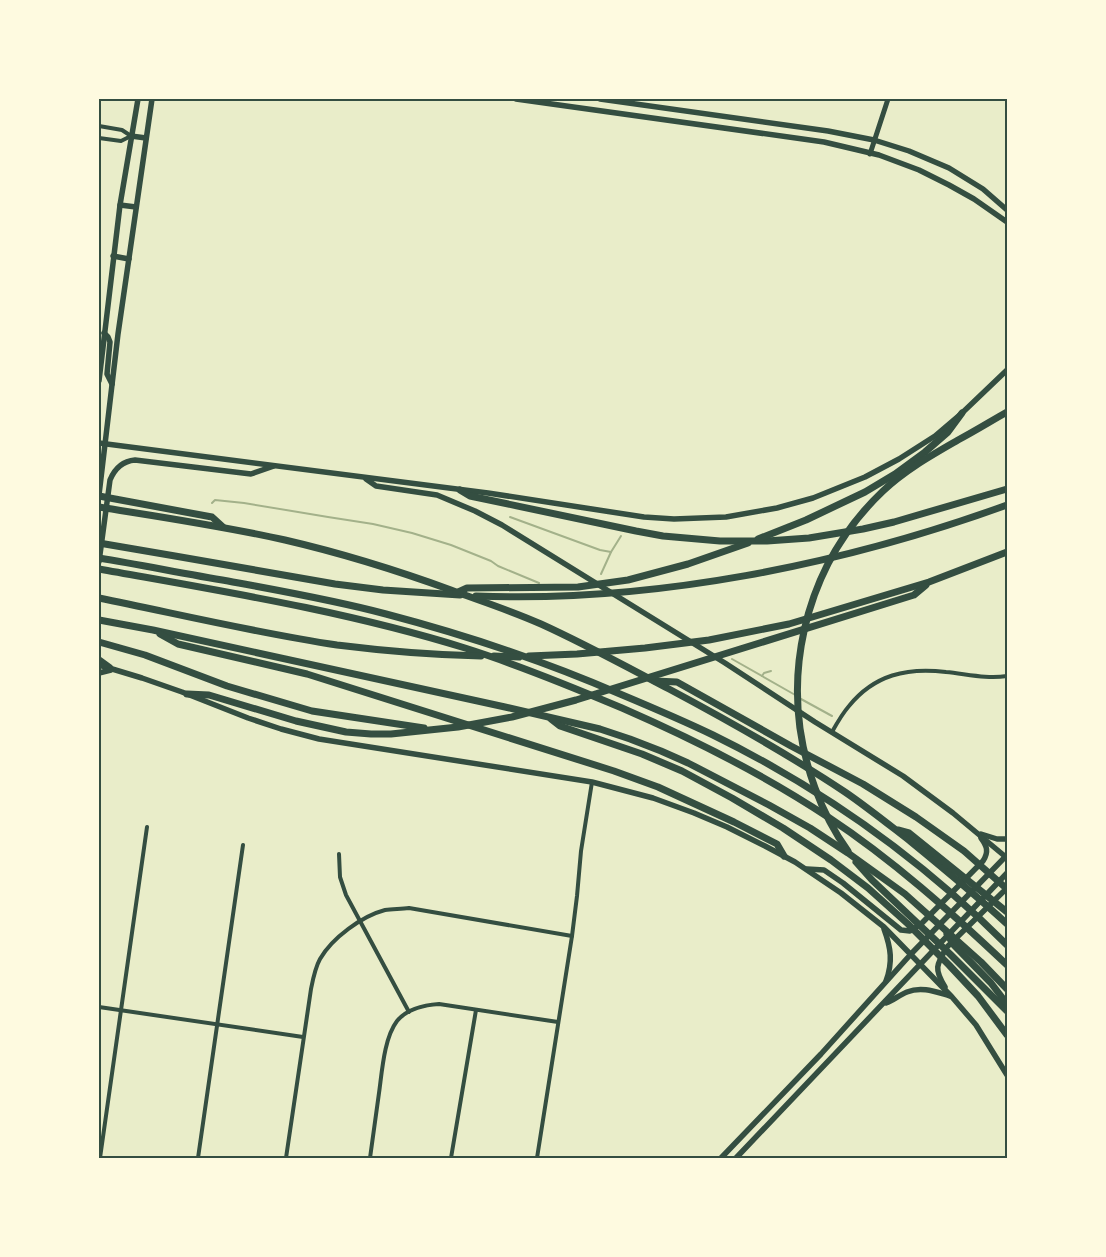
<svg xmlns="http://www.w3.org/2000/svg" width="1106" height="1257" font-family="'Asap Condensed',sans-serif">
<style>
.lines{fill:none;stroke-linecap:round;stroke-linejoin:round}
.stream{stroke:#a3b18a;stroke-width:2}
.minor{stroke:#344e41;stroke-width:4}
.tertiary{stroke:#344e41;stroke-width:5}
.secondary{stroke:#344e41;stroke-width:5.5}
.motorway{stroke:#344e41;stroke-width:7}
.neatline{fill:none;stroke:#344e41;stroke-width:2}
</style>
<rect width="100%" height="100%" fill="#e9edc9"/>
<g class="lines">
<g class="stream">
<path d="M 212,503 L 215,500 L 244,503 L 328,517 L 373,524 L 412,533 L 451,545 L 491,561 L 498,566 L 539,583"/>
<path d="M 510,517 L 600,550 L 611,552"/>
<path d="M 601,574 L 611,552 L 621,536"/>
<path d="M 732,659 L 797,696"/>
<path d="M 762,676 L 764,673 L 771,671"/>
<path d="M 801,699 L 832,716"/>
</g>
<g class="minor">
<path d="M 99,126 L 122,130 L 131,136 L 121,141 L 99,138"/>
<path d="M 832,732 C 837,723 842,714 849,706 C 874,675 907,667 946,672 C 967,674 986,679 1007,676"/>
<path d="M 339,854 L 340,877 L 346,895 L 409,1012"/>
<path d="M 99,1007 L 303,1037"/>
<path d="M 100,1158 L 147,827"/>
<path d="M 198,1158 L 243,845"/>
<path d="M 286,1158 L 311,989 C 313,979 315,968 320,959 C 332,938 362,916 385,910 C 393,909 401,909 409,908 L 572,936"/>
<path d="M 370,1158 C 373,1136 376,1114 379,1093 C 382,1072 384,1038 397,1021 C 407,1009 424,1005 439,1004 L 558,1022"/>
<path d="M 451,1158 L 476,1010"/>
<path d="M 537,1158 L 572,936 L 577,896 L 581,851 L 592,782"/>
</g>
<path class="tertiary" d="M 870,154 L 888,99"/>
<g class="secondary">
<path d="M 516,99 L 824,142 L 879,155 L 919,170 L 949,185 L 974,199 L 1007,222"/>
<path d="M 600,99 L 828,131 L 874,140 L 909,151 L 949,168 L 983,189 L 1007,210"/>
<path d="M 131,136 L 146,138"/>
<path d="M 120,205 L 136,207"/>
<path d="M 113,256 L 129,259"/>
<path d="M 104,333 L 108,337 L 110,342 L 107,374 L 112,384"/>
<path d="M 99,381 L 120,205 L 138,99"/>
<path d="M 99,443 L 488,493 L 644,517 L 674,519 L 726,517 L 777,508 L 813,498 L 865,477 L 899,459 L 935,436 L 962,413 L 1007,370"/>
<path d="M 366,479 L 376,486 L 437,495 L 475,511 L 502,525 L 725,663 L 815,722 L 903,776 L 953,813 L 1007,858"/>
<path d="M 99,495 L 118,334 L 152,99"/>
<path d="M 99,562 L 110,480 C 115,468 123,461 135,460 L 251,474 L 274,466"/>
<path d="M 99,659 L 110,667"/>
<path d="M 99,665 L 142,678 L 182,692 L 248,718 L 281,729 L 319,739 L 592,782 L 653,798 L 694,813 L 727,827 L 765,846 L 795,862 L 841,893 L 884,927 L 952,997 L 976,1025 L 1007,1075"/>
<path d="M 99,673 L 111,670"/>
<path d="M 981,834 L 997,839 L 1007,839"/>
<path d="M 807,869 L 824,870 L 843,883 L 901,930 L 910,931 L 921,924 L 983,861 C 989,852 987,846 981,838"/>
<path d="M 884,929 C 891,948 893,962 886,981"/>
<path d="M 945,987 C 934,969 936,965 947,947 L 1007,888"/>
<path d="M 886,1003 C 893,1000 900,995 907,992 C 922,986 936,992 950,996"/>
<path d="M 721,1158 L 821,1054 L 911,954 L 1007,855"/>
<path d="M 736,1158 L 1007,873"/>
</g>
<g class="motorway">
<path d="M 460,490 L 470,496 L 636,531 L 663,536 L 720,541 L 767,541 L 809,538 L 863,529 L 894,522 L 1007,489"/>
<path d="M 99,496 L 212,517 L 223,527"/>
<path d="M 99,507 C 161,517 223,526 285,540 C 341,553 396,570 451,590 C 481,601 512,611 541,624 C 585,644 627,667 669,689 C 729,721 788,754 845,792 C 867,807 888,824 910,841 C 943,868 976,895 1007,924"/>
<path d="M 758,539 L 806,520 L 865,492 L 895,474 L 925,452 L 948,432 L 962,413"/>
<path d="M 99,543 L 175,556 L 335,584 L 383,590 L 460,595"/>
<path d="M 99,558 C 142,565 185,574 228,581 C 281,591 334,600 386,614 C 466,635 544,661 620,694 C 651,707 682,720 713,735 C 821,788 922,860 1007,945"/>
<path d="M 99,569 C 221,591 346,611 465,648 C 519,665 570,686 622,708 C 693,739 763,774 828,817 C 893,860 951,912 1007,965"/>
<path d="M 456,593 L 467,588 L 578,587 L 628,580 L 688,564 L 748,543"/>
<path d="M 476,596 C 652,603 842,565 1007,505"/>
<path d="M 99,598 C 178,614 257,633 337,645 C 385,651 433,655 481,656"/>
<path d="M 99,620 L 153,630 L 505,707 L 600,729 L 630,739 L 661,751 L 688,763 L 769,805 L 810,828 L 848,853 L 905,894 L 981,962 L 1007,989"/>
<path d="M 160,634 L 178,644 L 307,674 L 614,771 L 658,787 L 734,822 L 777,844 L 784,856"/>
<path d="M 99,642 L 145,655 L 227,686 L 312,711 L 424,728"/>
<path d="M 494,656 L 519,657"/>
<path d="M 529,656 L 577,654 L 645,648 L 709,640 L 789,624 L 929,582 L 1007,552"/>
<path d="M 655,681 L 677,682 L 791,746 L 863,784 L 916,817 L 964,851 L 1007,889"/>
<path d="M 187,694 L 209,695 L 296,721 L 346,732 L 371,734 L 391,734 L 458,727 L 512,717 L 576,700 L 914,595 L 926,585"/>
<path d="M 551,719 L 560,726 L 642,754 L 682,771 L 732,798 L 783,828 L 831,860 L 868,888 L 908,924 L 949,965 L 978,996 L 1007,1035"/>
<path d="M 898,830 L 909,833 L 1007,912"/>
<path d="M 848,851 C 834,832 823,810 815,788 C 777,684 802,568 883,491 C 905,470 932,455 958,440 C 975,431 991,421 1007,412"/>
<path d="M 856,862 L 872,880 L 950,954 L 1007,1011"/>
<path d="M 947,934 L 954,945 L 991,983 L 1007,1004"/>
</g>
</g>
<rect width="1106" height="1257" fill="none" stroke="#fefae0" stroke-width="200"/>
<rect x="100" y="100" width="906" height="1057" class="neatline"/>
</svg>
